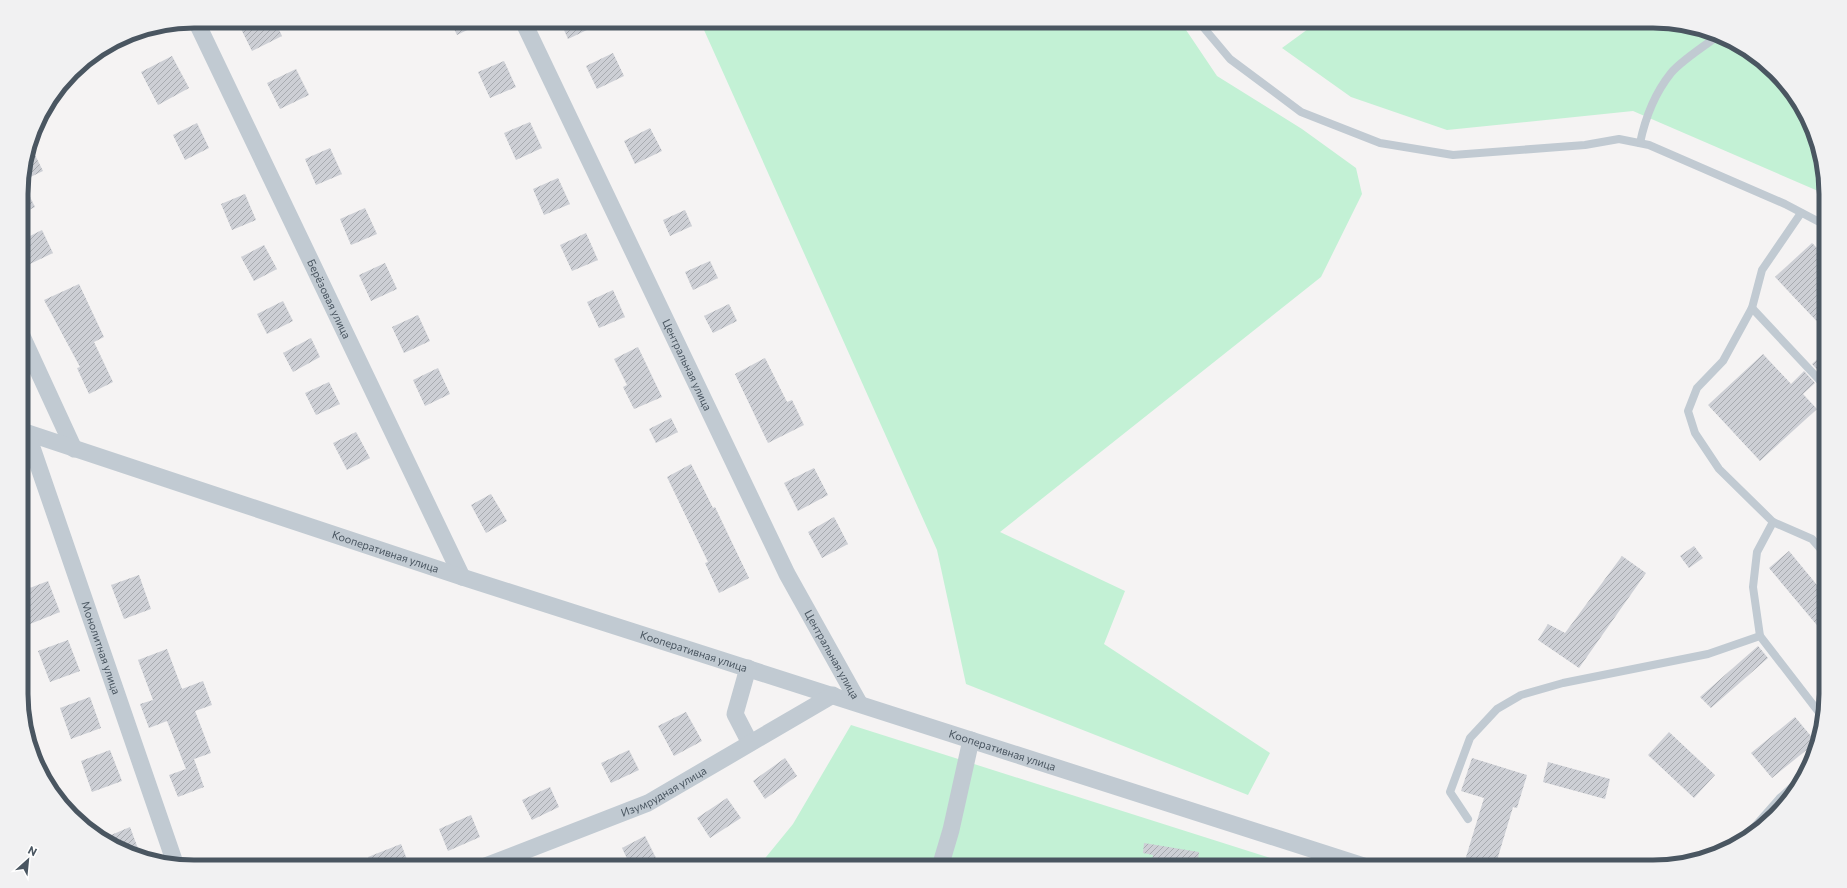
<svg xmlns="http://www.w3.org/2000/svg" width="1847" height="888" font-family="Commissioner,sans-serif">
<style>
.garden{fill:#c3f1d5}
.building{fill:url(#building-hatch)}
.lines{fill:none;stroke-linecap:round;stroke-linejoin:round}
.service{stroke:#c1cad2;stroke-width:8}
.minor{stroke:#c1cad2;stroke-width:17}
.labels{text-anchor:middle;stroke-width:3;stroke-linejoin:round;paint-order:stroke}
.street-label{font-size:11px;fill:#4a5661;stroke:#fff}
.rim{fill:none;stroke:#4a5661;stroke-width:5}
</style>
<defs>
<pattern id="building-hatch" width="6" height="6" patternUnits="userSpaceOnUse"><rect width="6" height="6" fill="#cdcfd5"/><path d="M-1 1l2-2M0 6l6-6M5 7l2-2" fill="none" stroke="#a8abb0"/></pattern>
</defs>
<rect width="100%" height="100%" fill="#f5f3f3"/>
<g class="garden">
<path d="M 700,21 L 1180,21 L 1217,76 L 1302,129 L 1356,168 L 1362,194 L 1321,277 L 1000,532 L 1125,591 L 1104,644 L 1270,753 L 1248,795 L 966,684 L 937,550 Z"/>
<path d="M 1319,21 L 1653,21 L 1729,39 L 1790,89 L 1813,128 L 1825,172 L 1825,194 L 1633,111 L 1447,130 L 1351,97 L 1282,48 Z"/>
<path d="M 851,725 L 1299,867 L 758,867 L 793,824 Z"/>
</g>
<g class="building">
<path d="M 237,21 L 275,21 L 282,36 L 252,51 Z"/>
<path d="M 450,21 L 486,21 L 457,35 Z"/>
<path d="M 560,21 L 606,21 L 568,39 Z"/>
<path d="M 613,53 L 624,76 L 597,89 L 586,66 Z"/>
<path d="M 172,56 L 189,88 L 158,105 L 141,72 Z"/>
<path d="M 504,61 L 516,87 L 490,98 L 478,72 Z"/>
<path d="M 296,69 L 309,95 L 280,109 L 267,83 Z"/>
<path d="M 530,122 L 542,148 L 516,160 L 504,133 Z"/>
<path d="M 197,123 L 209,148 L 185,160 L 173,135 Z"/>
<path d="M 650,128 L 662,151 L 635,164 L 624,141 Z"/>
<path d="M 31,147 L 43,171 L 22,181 L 35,207 L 21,214 L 21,183 Z"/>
<path d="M 330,148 L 342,174 L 316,185 L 305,159 Z"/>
<path d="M 558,178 L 570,204 L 544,215 L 533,189 Z"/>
<path d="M 245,194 L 256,220 L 232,230 L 221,204 Z"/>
<path d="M 365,208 L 377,234 L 351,245 L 340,219 Z"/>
<path d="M 685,210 L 692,226 L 670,236 L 663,220 Z"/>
<path d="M 42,230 L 53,253 L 30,264 L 22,247 L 22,240 Z"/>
<path d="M 586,233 L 598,260 L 572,271 L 560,245 Z"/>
<path d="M 1812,243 L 1825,256 L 1825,330 L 1775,277 Z"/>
<path d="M 264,245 L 277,269 L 254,281 L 241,257 Z"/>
<path d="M 710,261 L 718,278 L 693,290 L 685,272 Z"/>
<path d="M 385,263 L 397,289 L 371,301 L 359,275 Z"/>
<path d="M 79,284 L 104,337 L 94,342 L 113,382 L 89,394 L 77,368 L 80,367 L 44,300 Z"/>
<path d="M 613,290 L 625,317 L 599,328 L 587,302 Z"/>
<path d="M 283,301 L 293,321 L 267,334 L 257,314 Z"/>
<path d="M 729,304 L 737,321 L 713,333 L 704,316 Z"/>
<path d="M 418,315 L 430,341 L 404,353 L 392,327 Z"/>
<path d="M 311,338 L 320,357 L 293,372 L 283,353 Z"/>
<path d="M 638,347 L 662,397 L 634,409 L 623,387 L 627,385 L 614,359 Z"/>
<path d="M 1825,352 L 1825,374 L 1823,376 L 1812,364 Z"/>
<path d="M 1763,354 L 1791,384 L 1804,371 L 1815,383 L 1803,394 L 1817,409 L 1760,461 L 1708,405 Z"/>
<path d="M 765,358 L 787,402 L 792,400 L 804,425 L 768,443 L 735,374 Z"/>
<path d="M 438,368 L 450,394 L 425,406 L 413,380 Z"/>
<path d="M 329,382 L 340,404 L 316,415 L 305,393 Z"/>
<path d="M 671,418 L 678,432 L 656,443 L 649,429 Z"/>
<path d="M 356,432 L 370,458 L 347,470 L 333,443 Z"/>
<path d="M 691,464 L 713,508 L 715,507 L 749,578 L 719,593 L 705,563 L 708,562 L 667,477 Z"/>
<path d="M 814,468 L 828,495 L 798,511 L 784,483 Z"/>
<path d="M 491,494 L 507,521 L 486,533 L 471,505 Z"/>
<path d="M 834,517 L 848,544 L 822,558 L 808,532 Z"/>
<path d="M 1694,546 L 1703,558 L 1689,568 L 1680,556 Z"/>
<path d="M 1789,551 L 1826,596 L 1826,636 L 1769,568 Z"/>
<path d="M 1622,556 L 1646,573 L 1579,668 L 1538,640 L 1548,624 L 1565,633 Z"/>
<path d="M 139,575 L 151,609 L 124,619 L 111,585 Z"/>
<path d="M 48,581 L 60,612 L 30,624 L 22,603 L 22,591 Z"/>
<path d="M 68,640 L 80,671 L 50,682 L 38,651 Z"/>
<path d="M 1758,646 L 1768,658 L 1711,708 L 1700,697 Z"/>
<path d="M 167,649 L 182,689 L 203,681 L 212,705 L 195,711 L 211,753 L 194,759 L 204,787 L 178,797 L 169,775 L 186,769 L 167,721 L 149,728 L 140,704 L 153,700 L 138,660 Z"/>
<path d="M 90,697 L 101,728 L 71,739 L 60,708 Z"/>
<path d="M 686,712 L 702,741 L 674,756 L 658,726 Z"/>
<path d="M 1795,717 L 1815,741 L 1815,743 L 1772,778 L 1751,753 Z"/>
<path d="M 1669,732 L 1715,775 L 1694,798 L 1648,755 Z"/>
<path d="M 110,750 L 122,781 L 92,792 L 81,761 Z"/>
<path d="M 629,750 L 639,770 L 611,783 L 601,763 Z"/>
<path d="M 785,758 L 797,776 L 765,799 L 753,781 Z"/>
<path d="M 1472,758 L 1527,775 L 1517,808 L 1513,807 L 1495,867 L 1463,867 L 1484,798 L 1461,791 Z"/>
<path d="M 1548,762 L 1610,779 L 1605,799 L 1543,782 Z"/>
<path d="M 550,787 L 559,807 L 532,820 L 522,800 Z"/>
<path d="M 727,798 L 741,818 L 710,838 L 697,818 Z"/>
<path d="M 471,815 L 480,837 L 448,851 L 439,829 Z"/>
<path d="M 130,827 L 140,854 L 118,849 L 104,838 Z"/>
<path d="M 645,836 L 657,860 L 644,867 L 631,867 L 622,848 Z"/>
<path d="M 1144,843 L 1199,852 L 1197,867 L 1151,867 L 1153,855 L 1143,853 Z"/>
<path d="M 401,844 L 410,867 L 372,867 L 368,857 Z"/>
</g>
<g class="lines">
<g class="service">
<path d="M 1198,21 L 1230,59 L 1301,112 L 1380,143 L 1453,155 L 1585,145 L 1619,139 L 1649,145 L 1785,204 L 1825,225"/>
<path d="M 1640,143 C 1645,119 1655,93 1671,73 C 1681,61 1704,46 1718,36"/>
<path d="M 1752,308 L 1825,386"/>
<path d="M 1773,522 L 1719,469 L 1695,433 L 1688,411 L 1697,388 L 1723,361 L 1752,308 L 1762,270 L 1801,213"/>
<path d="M 1760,636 L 1753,587 L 1757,552 L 1773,522 L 1812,539 L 1826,555"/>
<path d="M 1785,804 L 1780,798 L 1805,775"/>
<path d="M 1468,819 L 1450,792 L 1470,738 L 1497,709 L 1521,695 L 1563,683 L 1708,654 L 1760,636 L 1821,715"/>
<path d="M 1747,839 L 1750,832 L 1780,798"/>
</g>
<g class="minor">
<path id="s1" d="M 196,21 L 462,577"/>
<path id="s2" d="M 523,21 L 787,574 L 859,703"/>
<path d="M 22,336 L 74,449"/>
<path id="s3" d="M 22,431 L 462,577 L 1367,867"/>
<path id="s4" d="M 27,433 L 175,863"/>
<path d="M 748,668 L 735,714 L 750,743"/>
<path id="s5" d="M 483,867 L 648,803 L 833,695"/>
<path d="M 940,867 L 951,830 L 971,740"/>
</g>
</g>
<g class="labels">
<g class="street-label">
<text dy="4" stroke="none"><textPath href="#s1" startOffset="308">Берёзовая улица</textPath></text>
<text dy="4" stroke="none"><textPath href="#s2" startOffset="381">Центральная улица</textPath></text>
<text dy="4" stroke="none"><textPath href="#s3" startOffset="383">Кооперативная улица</textPath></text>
<text dy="4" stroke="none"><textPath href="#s4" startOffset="227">Монолитная улица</textPath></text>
<text dy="4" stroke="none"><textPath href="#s3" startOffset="707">Кооперативная улица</textPath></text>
<text dy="4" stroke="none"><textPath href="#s2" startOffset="705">Центральная улица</textPath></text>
<text dy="4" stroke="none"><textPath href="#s3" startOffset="1031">Кооперативная улица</textPath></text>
<text dy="4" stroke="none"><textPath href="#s5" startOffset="196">Изумрудная улица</textPath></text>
</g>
</g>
<path d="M0 0H1847V888H0ZM194 28H1653A166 166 0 0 1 1819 194V694A166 166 0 0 1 1653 860H194A166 166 0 0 1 28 694V194A166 166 0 0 1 194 28Z" fill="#f1f1f2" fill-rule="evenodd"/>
<path class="rim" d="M194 28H1653A166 166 0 0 1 1819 194V694A166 166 0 0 1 1653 860H194A166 166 0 0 1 28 694V194A166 166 0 0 1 194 28Z"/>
<g transform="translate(28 860) rotate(27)" stroke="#ffffff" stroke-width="3" paint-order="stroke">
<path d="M0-3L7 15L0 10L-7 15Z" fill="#4a5661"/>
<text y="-6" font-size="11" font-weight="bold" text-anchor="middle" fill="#4a5661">N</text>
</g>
</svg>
